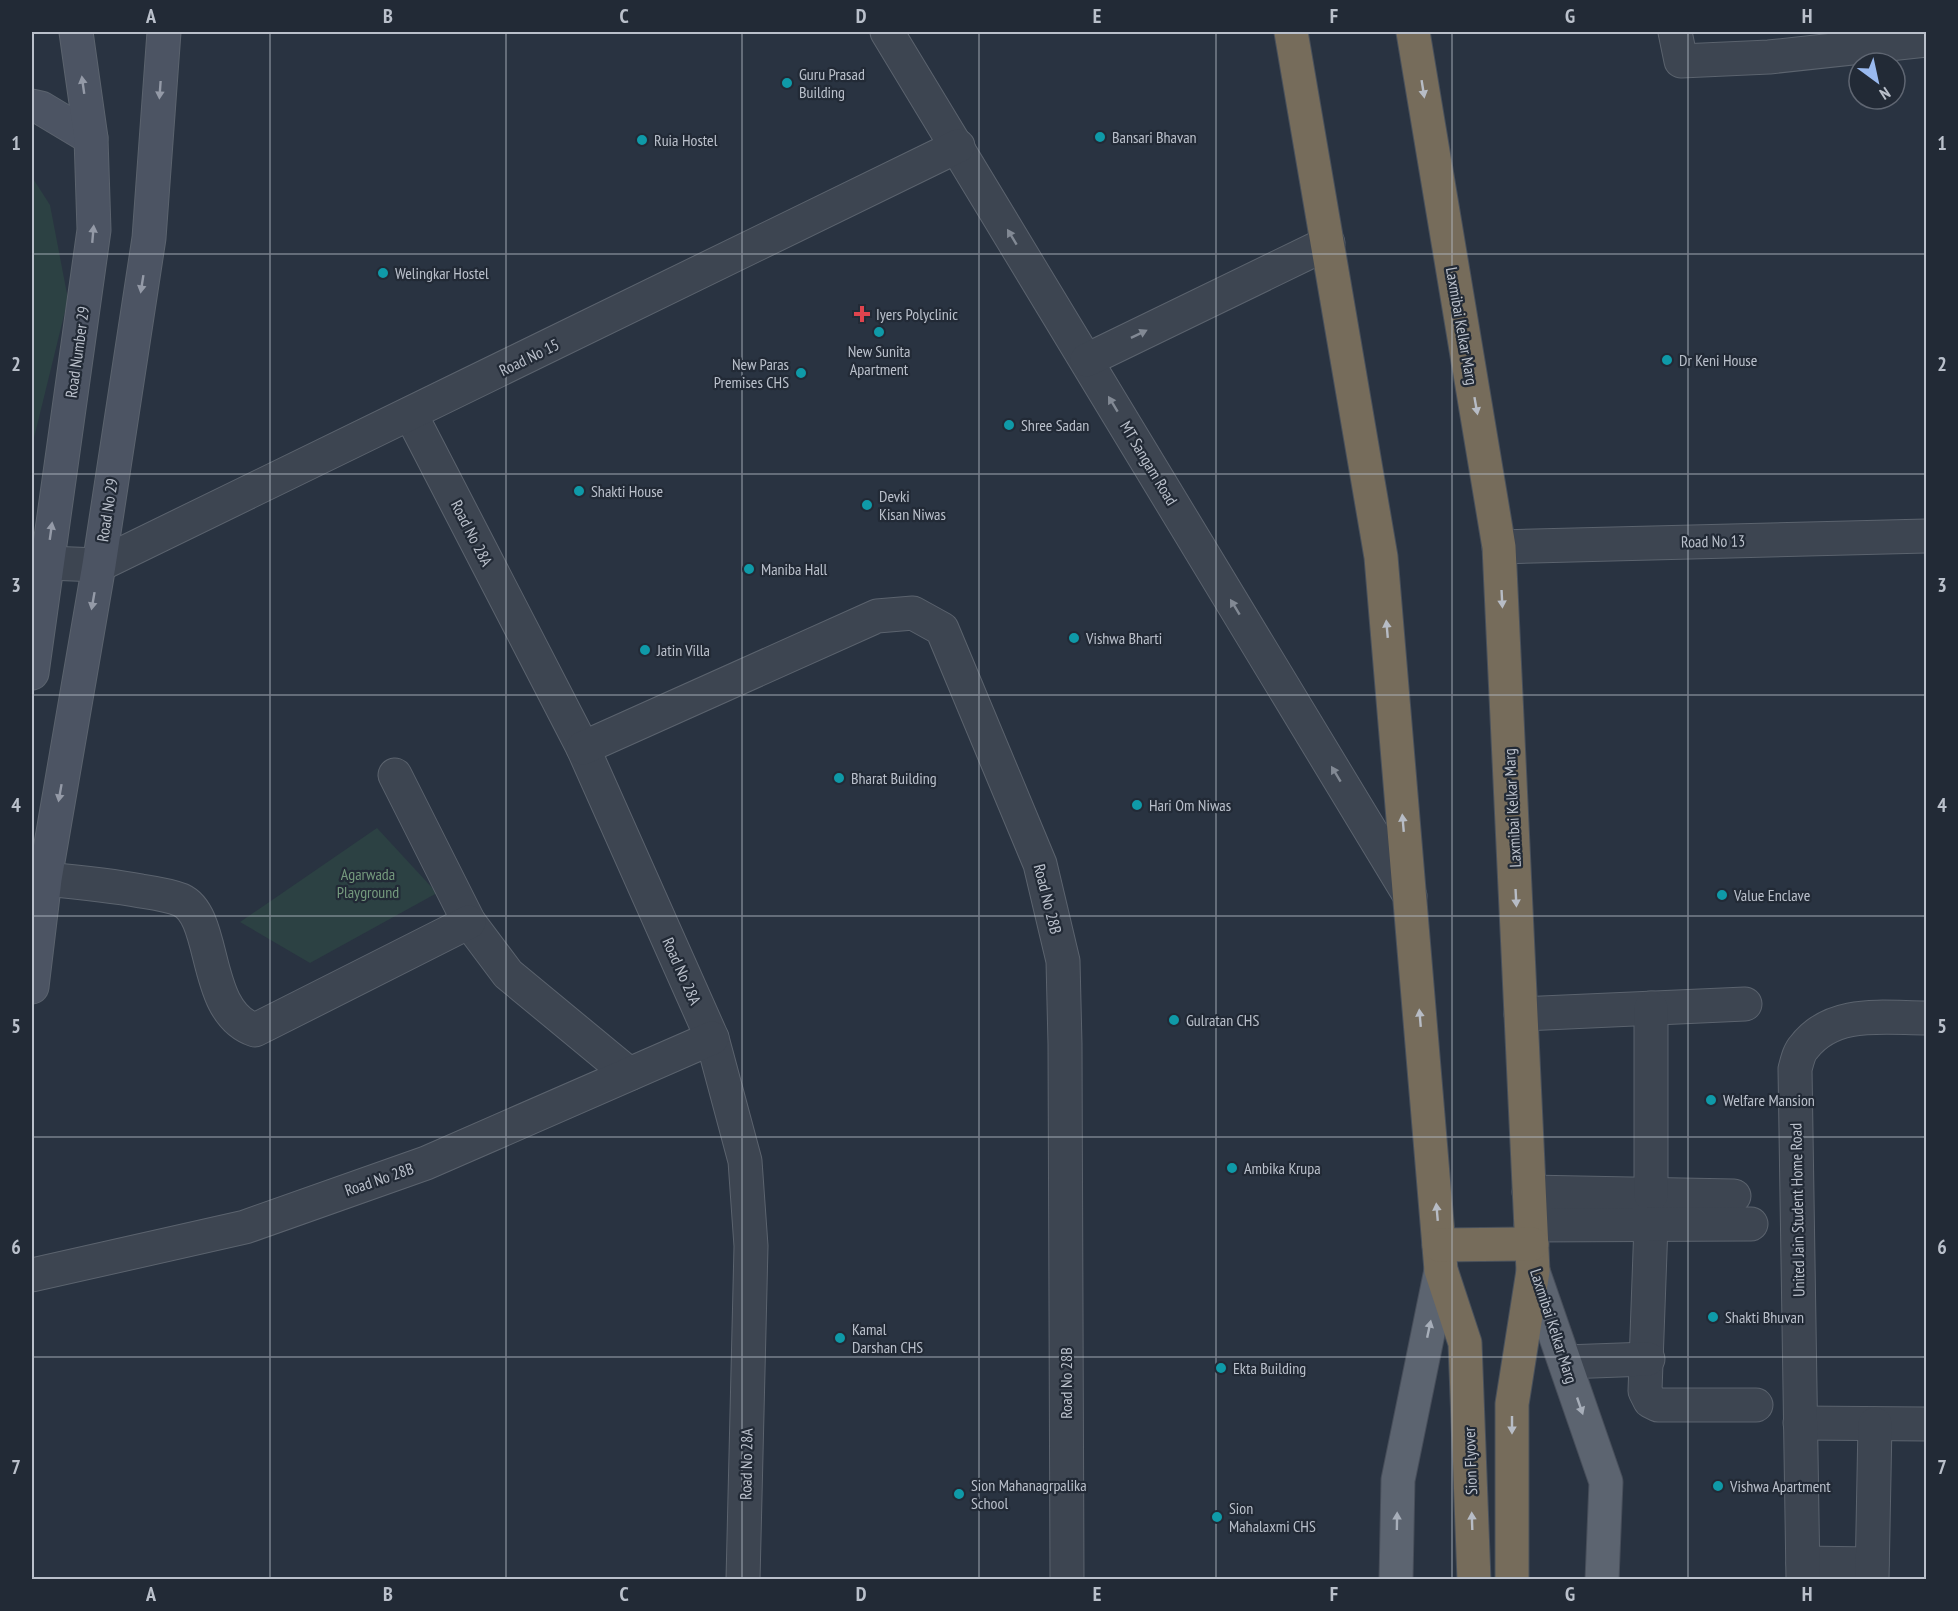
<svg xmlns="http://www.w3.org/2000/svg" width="1958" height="1611" font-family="'PT Sans Narrow',sans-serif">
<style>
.green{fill:#2c4143}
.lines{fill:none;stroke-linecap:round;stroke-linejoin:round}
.street-casing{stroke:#5b636e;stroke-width:35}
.secondary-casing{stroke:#5b636e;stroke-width:35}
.primary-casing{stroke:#474e5a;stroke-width:35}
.highway-casing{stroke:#48505b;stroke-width:35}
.street{stroke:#3d4551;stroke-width:33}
.secondary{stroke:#4c5463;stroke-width:33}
.primary{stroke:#5c6470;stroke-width:33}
.highway{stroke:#766c5b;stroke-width:33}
.oneway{fill:#949aa7}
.oneway2{fill:#b7bcc5}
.oneway3{fill:#828994}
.oneway4{fill:#a7aeb9}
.grid{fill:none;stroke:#bac0cb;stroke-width:1.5;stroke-opacity:0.55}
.culture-dot{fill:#0f9aa8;stroke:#222a36;stroke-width:2}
.health-dot{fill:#e0444e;stroke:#222a36;stroke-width:2}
.labels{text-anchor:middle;stroke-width:4.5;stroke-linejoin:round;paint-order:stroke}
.poi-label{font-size:16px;fill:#bac0cb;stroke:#222a36;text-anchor:start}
.street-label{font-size:16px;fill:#bac0cb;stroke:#222a36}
.park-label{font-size:16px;fill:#74997d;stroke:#222a36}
.neatline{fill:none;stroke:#bac0cb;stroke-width:2}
.grid-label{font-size:20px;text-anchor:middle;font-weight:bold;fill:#bac0cb}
</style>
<rect width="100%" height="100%" fill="#293341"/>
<g class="green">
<path d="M 32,177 L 50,205 L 68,299 L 32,446 Z"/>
<path d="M 377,828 L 437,893 L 310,963 L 240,922 Z"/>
</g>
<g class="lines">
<g class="street-casing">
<g id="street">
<path d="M 887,32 L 1410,896"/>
<path d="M 1675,32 L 1681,61 L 1769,57 L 1926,40"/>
<path d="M 1087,360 L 1328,243"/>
<path d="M 411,415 L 583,748 L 712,1038 L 745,1161 L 751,1246 L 743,1580"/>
<path d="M 1499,547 L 1926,536"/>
<path d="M 47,563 L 99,565 L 958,146"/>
<path d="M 583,748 L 877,616 L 913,613 L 942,629 L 1040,864 L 1063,961 L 1065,1044 L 1067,1580"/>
<path d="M 395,775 L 469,922 L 508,974 L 629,1074"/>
<path d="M 45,879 C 77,882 109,885 141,891 C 154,893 169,895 181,900 C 218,917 201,1012 255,1030 L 469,922"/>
<path d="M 1521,1014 L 1745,1004"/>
<path d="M 1529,1192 L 1734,1196"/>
<path d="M 1651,1195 L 1651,1008"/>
<path d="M 1651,1224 L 1645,1391 L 1650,1401 L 1658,1405 L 1756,1405"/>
<path d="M 1531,1225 L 1751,1224"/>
<path d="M 32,1275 L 245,1227 L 426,1163 L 712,1038"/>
<path d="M 1565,1362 L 1648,1359"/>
<path d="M 1800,1423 L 1926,1424"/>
<path d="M 1803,1563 L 1872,1564"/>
<path d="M 1803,1580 L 1795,1069 C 1797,1062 1799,1052 1804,1047 C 1833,1009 1884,1018 1926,1018"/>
<path d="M 1872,1580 L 1875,1424"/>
</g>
</g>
<g class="secondary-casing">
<g id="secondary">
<path d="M 32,106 L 41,108 L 91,138"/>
<path d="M 32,673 L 94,230 L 91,138 L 76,32"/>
<path d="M 32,987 L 45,879 L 99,565 L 149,238 L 164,32"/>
</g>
</g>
<g class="primary-casing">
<g id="primary">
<path d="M 1533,1271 L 1606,1482 L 1602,1580"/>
<path d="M 1396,1580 L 1398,1480 L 1441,1270"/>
</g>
</g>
<g class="highway-casing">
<g id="highway">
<path d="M 1291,32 L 1381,557 L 1441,1270 L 1465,1343 L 1474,1580"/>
<path d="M 1413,32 L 1499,547 L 1533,1271 L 1512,1404 L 1512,1580"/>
<path d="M 1439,1245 L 1532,1244"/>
</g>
</g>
<use href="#street" class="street"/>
<use href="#secondary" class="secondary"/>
<use href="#primary" class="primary"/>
<use href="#highway" class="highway"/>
</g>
<defs><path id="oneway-solid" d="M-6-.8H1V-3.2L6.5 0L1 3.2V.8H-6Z" transform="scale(1.5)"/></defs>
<g class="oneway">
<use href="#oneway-solid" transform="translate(83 85) rotate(-98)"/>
<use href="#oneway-solid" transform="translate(160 90) rotate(94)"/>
<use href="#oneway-solid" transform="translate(93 234) rotate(-85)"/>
<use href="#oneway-solid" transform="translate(142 284) rotate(99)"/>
<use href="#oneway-solid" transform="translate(51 531) rotate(-82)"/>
<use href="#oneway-solid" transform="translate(93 601) rotate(100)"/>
<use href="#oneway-solid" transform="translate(60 793) rotate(100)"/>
</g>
<g class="oneway2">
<use href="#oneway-solid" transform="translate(1423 89) rotate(81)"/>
<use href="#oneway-solid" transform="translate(1476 406) rotate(80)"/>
<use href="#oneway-solid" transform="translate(1502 599) rotate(87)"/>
<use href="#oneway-solid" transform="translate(1387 629) rotate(-95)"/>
<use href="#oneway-solid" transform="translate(1403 823) rotate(-95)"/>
<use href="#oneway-solid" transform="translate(1516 898) rotate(87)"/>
<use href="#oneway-solid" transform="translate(1420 1018) rotate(-95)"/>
<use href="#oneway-solid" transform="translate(1437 1212) rotate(-95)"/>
<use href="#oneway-solid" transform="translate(1512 1425) rotate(90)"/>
<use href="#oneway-solid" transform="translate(1472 1521) rotate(-92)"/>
</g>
<g class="oneway3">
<use href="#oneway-solid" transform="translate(1012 237) rotate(-121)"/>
<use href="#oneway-solid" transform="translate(1139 334) rotate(-26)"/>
<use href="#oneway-solid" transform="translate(1113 404) rotate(-121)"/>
<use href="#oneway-solid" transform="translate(1235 607) rotate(-121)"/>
<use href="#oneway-solid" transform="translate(1336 774) rotate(-121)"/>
</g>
<g class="oneway4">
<use href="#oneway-solid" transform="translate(1429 1329) rotate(-78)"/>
<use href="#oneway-solid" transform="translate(1580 1406) rotate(71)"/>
<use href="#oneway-solid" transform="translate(1397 1521) rotate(-89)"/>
</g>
<path class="grid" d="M 270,32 L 270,1580M 506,32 L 506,1580M 742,32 L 742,1580M 979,32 L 979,1580M 1216,32 L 1216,1580M 1452,32 L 1452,1580M 1688,32 L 1688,1580M 32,254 L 1926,254M 32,474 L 1926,474M 32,695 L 1926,695M 32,916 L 1926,916M 32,1137 L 1926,1137M 32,1357 L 1926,1357"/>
<g class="culture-dot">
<circle cx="787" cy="83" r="6"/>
<circle cx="1100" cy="137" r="6"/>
<circle cx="642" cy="140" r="6"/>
<circle cx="383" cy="273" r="6"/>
<circle cx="879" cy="332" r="6"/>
<circle cx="1667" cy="360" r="6"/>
<circle cx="801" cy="373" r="6"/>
<circle cx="1009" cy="425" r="6"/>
<circle cx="579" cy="491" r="6"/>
<circle cx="867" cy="505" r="6"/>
<circle cx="749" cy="569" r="6"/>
<circle cx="1074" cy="638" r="6"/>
<circle cx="645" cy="650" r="6"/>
<circle cx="839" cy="778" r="6"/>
<circle cx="1137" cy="805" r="6"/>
<circle cx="1722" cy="895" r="6"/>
<circle cx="1174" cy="1020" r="6"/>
<circle cx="1711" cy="1100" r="6"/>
<circle cx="1232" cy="1168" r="6"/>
<circle cx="1713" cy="1317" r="6"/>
<circle cx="840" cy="1338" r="6"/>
<circle cx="1221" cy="1368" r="6"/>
<circle cx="1718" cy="1486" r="6"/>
<circle cx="959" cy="1494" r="6"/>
<circle cx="1217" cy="1517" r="6"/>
</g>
<path class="health-dot" d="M859 305h6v6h6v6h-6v6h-6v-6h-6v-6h6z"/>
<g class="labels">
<g class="poi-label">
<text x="799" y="80">Guru Prasad<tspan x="799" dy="18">Building</tspan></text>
<text x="1112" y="143">Bansari Bhavan</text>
<text x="654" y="146">Ruia Hostel</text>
<text x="395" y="279">Welingkar Hostel</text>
<text x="876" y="320">Iyers Polyclinic</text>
<text x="879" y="357" text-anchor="middle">New Sunita<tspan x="879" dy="18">Apartment</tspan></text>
<text x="1679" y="366">Dr Keni House</text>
<text x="789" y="370" text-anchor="end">New Paras<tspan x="789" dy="18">Premises CHS</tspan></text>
<text x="1021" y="431">Shree Sadan</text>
<text x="591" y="497">Shakti House</text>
<text x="879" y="502">Devki<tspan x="879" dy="18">Kisan Niwas</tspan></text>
<text x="761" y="575">Maniba Hall</text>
<text x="1086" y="644">Vishwa Bharti</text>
<text x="657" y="656">Jatin Villa</text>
<text x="851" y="784">Bharat Building</text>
<text x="1149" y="811">Hari Om Niwas</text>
<text x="1734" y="901">Value Enclave</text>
<text x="1186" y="1026">Gulratan CHS</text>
<text x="1723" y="1106">Welfare Mansion</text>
<text x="1244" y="1174">Ambika Krupa</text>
<text x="1725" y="1323">Shakti Bhuvan</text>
<text x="852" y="1335">Kamal<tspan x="852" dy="18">Darshan CHS</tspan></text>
<text x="1233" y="1374">Ekta Building</text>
<text x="971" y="1491">Sion Mahanagrpalika<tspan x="971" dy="18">School</tspan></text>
<text x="1730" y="1492">Vishwa Apartment</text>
<text x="1229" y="1514">Sion<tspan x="1229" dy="18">Mahalaxmi CHS</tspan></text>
</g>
<g class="street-label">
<text transform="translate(1462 326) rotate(80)" y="6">Laxmibai Kelkar Marg</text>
<text transform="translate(77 352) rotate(-82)" y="6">Road Number 29</text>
<text transform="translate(529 357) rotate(-26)" y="6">Road No 15</text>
<text transform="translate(1149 463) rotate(59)" y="6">MT Sangam Road</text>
<text transform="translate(107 510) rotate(-81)" y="6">Road No 29</text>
<text transform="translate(472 533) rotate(63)" y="6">Road No 28A</text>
<text transform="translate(1713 541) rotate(-1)" y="6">Road No 13</text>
<text transform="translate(1512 808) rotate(-93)" y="6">Laxmibai Kelkar Marg</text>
<text transform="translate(1048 899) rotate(76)" y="6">Road No 28B</text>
<text transform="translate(682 971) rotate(66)" y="6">Road No 28A</text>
<text transform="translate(379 1179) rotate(-19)" y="6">Road No 28B</text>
<text transform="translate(1797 1210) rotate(-91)" y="6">United Jain Student Home Road</text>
<text transform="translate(1554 1326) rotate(72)" y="6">Laxmibai Kelkar Marg</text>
<text transform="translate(1066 1383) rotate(-90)" y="6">Road No 28B</text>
<text transform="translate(1470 1461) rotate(-92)" y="6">Sion Flyover</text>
<text transform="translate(746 1464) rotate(-89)" y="6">Road No 28A</text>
</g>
<g class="park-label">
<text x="368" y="880">Agarwada<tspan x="368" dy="18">Playground</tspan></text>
</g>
</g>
<rect width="1958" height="1611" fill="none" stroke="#222a36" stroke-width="66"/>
<g transform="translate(1877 81) rotate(147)"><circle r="28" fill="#222a36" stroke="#5f6672" stroke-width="1.5"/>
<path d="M0-4.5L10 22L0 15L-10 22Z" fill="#9abaf0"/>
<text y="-9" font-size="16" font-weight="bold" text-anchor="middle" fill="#bac0cb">N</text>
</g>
<rect x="33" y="33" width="1892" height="1545" class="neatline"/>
<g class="grid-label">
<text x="151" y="23">A</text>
<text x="388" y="23">B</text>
<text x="624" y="23">C</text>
<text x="861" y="23">D</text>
<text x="1097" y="23">E</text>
<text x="1334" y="23">F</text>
<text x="1570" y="23">G</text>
<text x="1807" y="23">H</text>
<text x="16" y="150">1</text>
<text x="1942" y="150">1</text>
<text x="16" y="371">2</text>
<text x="1942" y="371">2</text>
<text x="16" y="592">3</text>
<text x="1942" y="592">3</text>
<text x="16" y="812">4</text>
<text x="1942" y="812">4</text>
<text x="16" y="1033">5</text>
<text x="1942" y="1033">5</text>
<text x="16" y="1254">6</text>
<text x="1942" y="1254">6</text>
<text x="16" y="1474">7</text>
<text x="1942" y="1474">7</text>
<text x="151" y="1601">A</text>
<text x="388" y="1601">B</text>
<text x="624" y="1601">C</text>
<text x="861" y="1601">D</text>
<text x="1097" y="1601">E</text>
<text x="1334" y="1601">F</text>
<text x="1570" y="1601">G</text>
<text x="1807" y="1601">H</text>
</g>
</svg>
